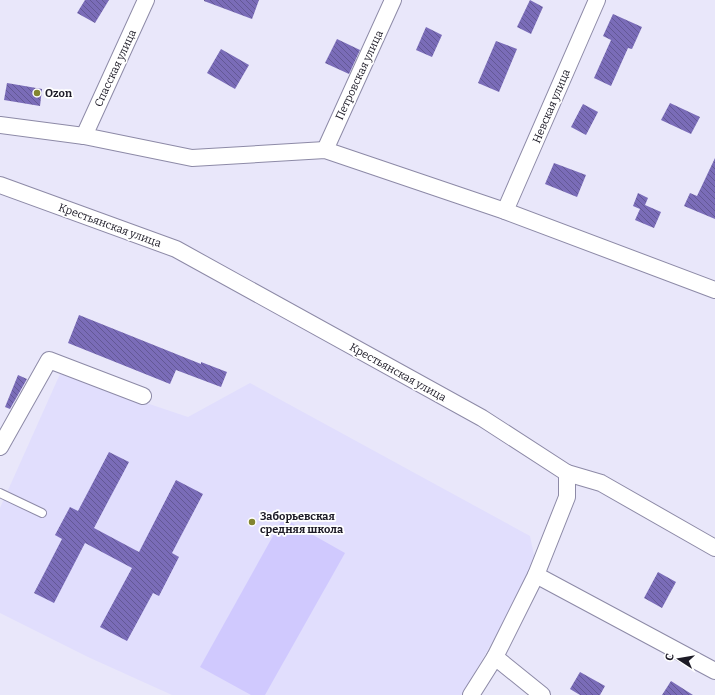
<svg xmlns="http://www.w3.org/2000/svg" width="715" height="695" font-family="Bitter,serif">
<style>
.built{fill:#e1defd}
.garden{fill:#d0c9fe}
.building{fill:url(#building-back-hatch)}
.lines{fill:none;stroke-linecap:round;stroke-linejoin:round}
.lane-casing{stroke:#8d8aa7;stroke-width:10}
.street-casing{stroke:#8d8aa7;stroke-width:18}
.lane{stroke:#fff;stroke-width:8}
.street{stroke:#fff;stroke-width:16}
.poi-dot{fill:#83852f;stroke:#fff;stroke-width:1.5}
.labels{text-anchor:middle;stroke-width:3.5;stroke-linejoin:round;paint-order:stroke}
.street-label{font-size:11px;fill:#1c1a26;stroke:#fff}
.poi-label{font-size:11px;font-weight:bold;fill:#1c1a26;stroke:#fff;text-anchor:start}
</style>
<defs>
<pattern id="building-back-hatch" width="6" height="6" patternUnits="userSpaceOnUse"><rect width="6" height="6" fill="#7a6cb8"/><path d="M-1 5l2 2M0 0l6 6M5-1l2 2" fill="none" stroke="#635895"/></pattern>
</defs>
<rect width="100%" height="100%" fill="#e9e7fa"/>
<path class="built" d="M 60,374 L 188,417 L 250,383 L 530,536 L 536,565 L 462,695 L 172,695 L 88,657 L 0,613 L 0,508 Z"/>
<path class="garden" d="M 283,518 L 345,553 L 265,695 L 251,695 L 200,667 Z"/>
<g class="building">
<path d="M 85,0 L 109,0 L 95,23 L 77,13 Z"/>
<path d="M 204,0 L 259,0 L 252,19 L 204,1 Z"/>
<path d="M 530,0 L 543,7 L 531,34 L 517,27 Z"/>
<path d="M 613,14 L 642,27 L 632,49 L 628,48 L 611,86 L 594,78 L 611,40 L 603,36 Z"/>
<path d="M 426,27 L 442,35 L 432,57 L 416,50 Z"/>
<path d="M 337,39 L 360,50 L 349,74 L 325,63 Z"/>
<path d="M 496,41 L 517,49 L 499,92 L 478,83 Z"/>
<path d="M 221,49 L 249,65 L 235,89 L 207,73 Z"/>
<path d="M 7,83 L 42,89 L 40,106 L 4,100 Z"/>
<path d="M 670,103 L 700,117 L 691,134 L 661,120 Z"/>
<path d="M 583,104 L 598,112 L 586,135 L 571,127 Z"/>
<path d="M 715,158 L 715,219 L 684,206 L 690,193 L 697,196 Z"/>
<path d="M 554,163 L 586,175 L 577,197 L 545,184 Z"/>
<path d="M 638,193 L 648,198 L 645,205 L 661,212 L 654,228 L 635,220 L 640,209 L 633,206 Z"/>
<path d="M 79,315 L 201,364 L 201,362 L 227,372 L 221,387 L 176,370 L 170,384 L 68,343 Z"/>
<path d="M 18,375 L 27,379 L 10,409 L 5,407 Z"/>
<path d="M 109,452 L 129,462 L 94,528 L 139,552 L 176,480 L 203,494 L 172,553 L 179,557 L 159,596 L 153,593 L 127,641 L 100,627 L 132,568 L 85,543 L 54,603 L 34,593 L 62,539 L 55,535 L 70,507 L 78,511 Z"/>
<path d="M 658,572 L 676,582 L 662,608 L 644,598 Z"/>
<path d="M 580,672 L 605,686 L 600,695 L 580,695 L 570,689 Z"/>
<path d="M 671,681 L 693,695 L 662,695 Z"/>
</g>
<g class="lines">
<g class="lane-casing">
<path id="lane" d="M 0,493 L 42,513"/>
</g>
<g class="street-casing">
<g id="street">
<path d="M 0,125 L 84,136 L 192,158 L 325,150 L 505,211 L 715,290"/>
<path d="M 84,136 L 146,0"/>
<path d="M 325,150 L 393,0"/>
<path d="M 0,185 L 176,249 L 482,418 L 567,473 L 567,497 L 536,575 L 495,657 L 471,695"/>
<path d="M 505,211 L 597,0"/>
<path d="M 0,447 L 49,360 L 143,396"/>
<path d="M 567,473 L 601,483 L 715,548"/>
<path d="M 536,575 L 715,671"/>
<path d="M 495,657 L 542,695"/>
</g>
</g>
<use href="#lane" class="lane"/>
<use href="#street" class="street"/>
</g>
<g class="poi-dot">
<circle cx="37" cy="93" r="4"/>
<circle cx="252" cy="522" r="4"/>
</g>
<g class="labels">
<g class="street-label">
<text transform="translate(115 68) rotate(-65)" y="4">Спасская улица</text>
<text transform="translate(359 75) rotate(-65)" y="4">Петровская улица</text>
<text transform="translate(551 106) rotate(-67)" y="4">Невская улица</text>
<text transform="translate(110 225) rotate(20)" y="4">Крестьянская улица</text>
<text transform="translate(398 372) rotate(29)" y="4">Крестьянская улица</text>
</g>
<g class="poi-label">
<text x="45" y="97">Ozon</text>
<text x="260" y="520">Заборьевская<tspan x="260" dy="13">средняя школа</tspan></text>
</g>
</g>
<g transform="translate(679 659) rotate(282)" stroke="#ffffff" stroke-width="3" paint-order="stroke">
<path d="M0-3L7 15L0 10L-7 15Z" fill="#1c1a26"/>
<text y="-6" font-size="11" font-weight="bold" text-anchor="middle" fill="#1c1a26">С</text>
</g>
</svg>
